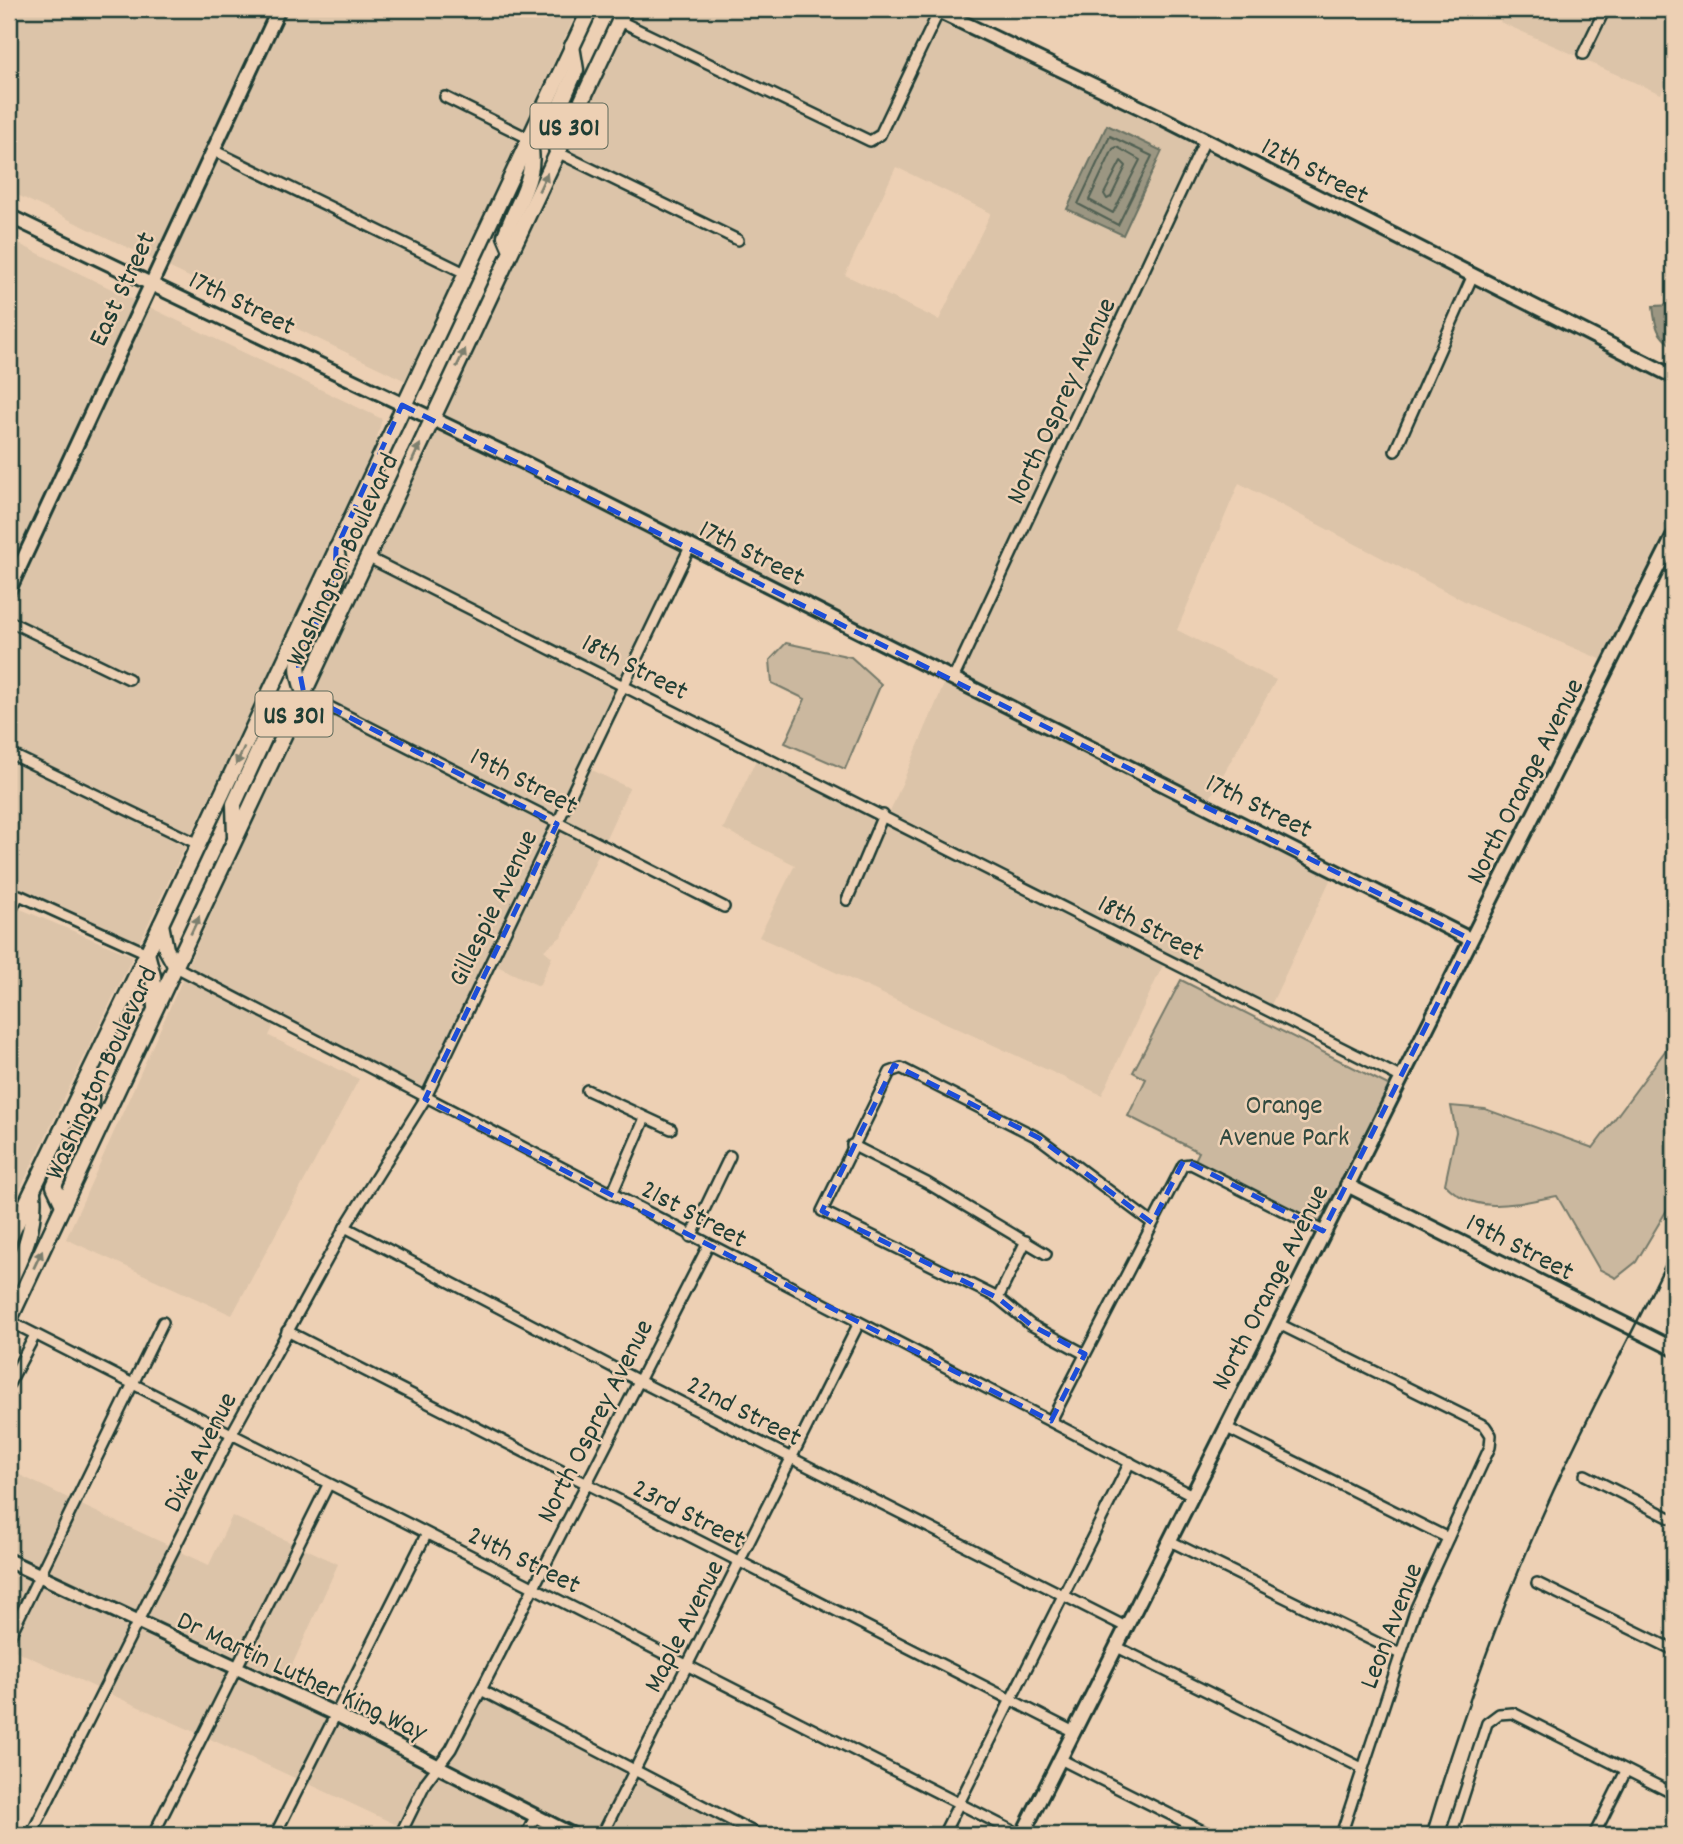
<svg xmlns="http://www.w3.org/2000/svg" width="1683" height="1844" font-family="Dekko,sans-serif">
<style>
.built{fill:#dcc4a9;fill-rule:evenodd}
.green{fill:#cbb89f;stroke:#757a6a;stroke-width:2}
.water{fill:#9b9682;stroke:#697263;stroke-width:2}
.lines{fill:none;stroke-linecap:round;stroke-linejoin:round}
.shore{stroke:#516153;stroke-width:2}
.street-casing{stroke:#1f3d34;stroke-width:14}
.secondary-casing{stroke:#1f3d34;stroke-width:18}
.primary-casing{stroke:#1f3d34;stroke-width:19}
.street{stroke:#edd0b4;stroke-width:9}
.secondary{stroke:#edd0b4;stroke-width:12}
.primary{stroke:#edd0b4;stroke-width:14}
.rail{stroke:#1f3d34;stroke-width:2.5}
.oneway{fill:#7c7f6e}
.marked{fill:none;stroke:#1d4ed8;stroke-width:5;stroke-dasharray:14 9;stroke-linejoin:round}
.labels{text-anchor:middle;stroke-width:5;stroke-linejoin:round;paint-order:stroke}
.shield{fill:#edd0b4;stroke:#5d695a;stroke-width:2}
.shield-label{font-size:26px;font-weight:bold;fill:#1f3d34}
.street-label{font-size:28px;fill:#1f3d34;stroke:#edd0b4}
.park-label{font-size:28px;fill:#30493f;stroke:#edd0b4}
</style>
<rect width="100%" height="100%" fill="#edd0b4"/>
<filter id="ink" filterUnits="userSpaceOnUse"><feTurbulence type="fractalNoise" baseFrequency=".0143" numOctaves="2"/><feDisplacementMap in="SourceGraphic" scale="14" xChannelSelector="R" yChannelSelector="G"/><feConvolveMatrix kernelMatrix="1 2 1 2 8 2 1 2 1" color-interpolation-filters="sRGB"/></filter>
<g filter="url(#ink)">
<g class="built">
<path d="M 9,9 L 272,9 L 154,260 L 9,191 Z"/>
<path d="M 285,9 L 578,9 L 523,130 L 443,90 L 438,100 L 518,140 L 461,265 L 220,147 Z"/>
<path d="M 631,9 L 921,9 L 932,14 L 876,132 L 871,135 L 627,18 Z"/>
<path d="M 1507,9 L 1600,9 L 1577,56 L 1500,22 Z"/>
<path d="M 1611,9 L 1674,9 L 1674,66 L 1661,94 L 1586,61 Z"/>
<path d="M 941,18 L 1198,143 L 951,672 L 657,522 L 440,417 L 560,159 L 740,247 L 745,238 L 564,149 L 622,28 L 855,142 L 873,147 L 885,137 ZM 896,167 L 991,213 L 939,320 L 845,275 Z"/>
<path d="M 1208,148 L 1466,278 L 1389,454 L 1398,458 L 1476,283 L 1674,384 L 1674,524 L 1605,661 L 1476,607 L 1239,483 L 1177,630 L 1276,680 L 1209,800 L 960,676 Z"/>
<path d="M 215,157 L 457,276 L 408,382 L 164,265 Z"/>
<path d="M 9,239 L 136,301 L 9,578 Z"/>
<path d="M 145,305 L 382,419 L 370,463 L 191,835 L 9,747 L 9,627 L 131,686 L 136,676 L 9,614 L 9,602 Z"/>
<path d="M 435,427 L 683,549 L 620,677 L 376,554 Z"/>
<path d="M 371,566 L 615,687 L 554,816 L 312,693 Z"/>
<path d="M 945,682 L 1203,810 L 1202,814 L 1332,876 L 1271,1005 L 890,812 Z"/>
<path d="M 307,703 L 550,827 L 423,1091 L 187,967 Z"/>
<path d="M 757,758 L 877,818 L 840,903 L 849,907 L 886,823 L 1211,987 L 1163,965 L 1102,1095 L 759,937 L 795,865 L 723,829 Z"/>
<path d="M 9,760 L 186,845 L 139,943 L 21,890 L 14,893 L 9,903 Z"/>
<path d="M 588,768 L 629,788 L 605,840 L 563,821 Z"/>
<path d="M 559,831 L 600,851 L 562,936 L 544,950 L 552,957 L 539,986 L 495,965 Z"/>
<path d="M 18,908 L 133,956 L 9,1212 L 9,925 Z"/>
<path d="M 183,978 L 274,1025 L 269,1036 L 359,1079 L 232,1315 L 66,1239 Z"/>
<path d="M 9,1470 L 70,1499 L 36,1568 L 9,1554 Z"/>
<path d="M 79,1504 L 170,1546 L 135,1615 L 45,1573 Z"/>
<path d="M 232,1516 L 292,1543 L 233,1659 L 145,1620 L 179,1551 L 209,1565 Z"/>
<path d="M 302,1547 L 338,1564 L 284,1683 L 242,1663 Z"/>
<path d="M 9,1567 L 31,1579 L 9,1627 Z"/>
<path d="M 40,1583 L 130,1626 L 99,1689 L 10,1648 Z"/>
<path d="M 140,1630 L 228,1669 L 197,1733 L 108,1693 Z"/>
<path d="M 237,1674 L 328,1717 L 297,1779 L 206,1737 Z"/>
<path d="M 483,1698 L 627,1774 L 596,1835 L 586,1835 L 447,1764 Z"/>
<path d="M 337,1722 L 430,1767 L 399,1826 L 307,1783 Z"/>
<path d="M 439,1772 L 528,1819 L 527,1821 L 524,1820 L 516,1835 L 406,1835 Z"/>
<path d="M 636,1778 L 680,1800 L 747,1835 L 607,1835 Z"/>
</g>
<g class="green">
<path d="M 786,643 L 851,657 L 881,684 L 845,769 L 785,743 L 805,699 L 772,683 L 770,660 Z"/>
<path d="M 1181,980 L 1390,1086 L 1319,1223 L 1195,1160 L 1199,1152 L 1128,1116 L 1146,1079 L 1133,1072 Z"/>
<path d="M 1668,1047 L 1674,1050 L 1674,1198 L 1636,1262 L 1616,1278 L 1599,1269 L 1557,1196 C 1517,1203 1476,1217 1445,1184 L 1456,1132 L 1451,1106 L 1485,1109 L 1593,1148 Z"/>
</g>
<g class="water">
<path d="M 1107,125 L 1162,151 L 1123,235 L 1067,209 Z"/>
<path d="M 1674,305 L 1674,347 C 1657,336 1655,326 1653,306 Z"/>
</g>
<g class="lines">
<g class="shore">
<path d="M 1110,136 L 1152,156 L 1118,225 L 1078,204 Z"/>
<path d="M 1117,147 L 1140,160 L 1113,213 L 1089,200 L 1113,149 Z"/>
<path d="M 1121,161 L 1126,166 L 1111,197 L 1107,199 L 1104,194 Z"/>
</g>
<g class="street-casing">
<g id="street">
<path d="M 263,9 L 276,15"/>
<path d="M 620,21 L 870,141 L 880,135 L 940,9"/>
<path d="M 1583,54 L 1605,9"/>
<path d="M 445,97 L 528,138"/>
<path d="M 213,150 L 465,273"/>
<path d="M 557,152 L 738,240"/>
<path d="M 1395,451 L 1473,275"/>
<path d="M 367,557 L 1400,1077"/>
<path d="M 9,621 L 129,679"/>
<path d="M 953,679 L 1205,140"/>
<path d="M 304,694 L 724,907"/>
<path d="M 9,753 L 198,844"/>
<path d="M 847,900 L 883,815"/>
<path d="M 9,914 L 19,895 L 147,953"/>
<path d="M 176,967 L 1194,1496"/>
<path d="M 587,1090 L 671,1129"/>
<path d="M 852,1145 L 927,1183 L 1046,1254"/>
<path d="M 612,1194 L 645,1118"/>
<path d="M 345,1227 L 639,1381 L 1126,1627"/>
<path d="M 691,1237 L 730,1156"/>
<path d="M 998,1298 L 1026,1241"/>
<path d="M 9,1321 L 1021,1835"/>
<path d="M 1277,1323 L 1485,1426 L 1491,1435 L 1490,1447 L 1416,1608 L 1341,1835"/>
<path d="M 287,1331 L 1074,1732"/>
<path d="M 1085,1354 L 1031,1325 L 998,1298 L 822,1211 L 890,1072 L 901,1068 L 1039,1138 L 1152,1223"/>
<path d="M 9,1384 L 35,1335"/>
<path d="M 1051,1421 L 1183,1165 L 1191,1164 L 1323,1231"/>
<path d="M 1225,1427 L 1448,1538"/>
<path d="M 1585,1475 L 1674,1520"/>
<path d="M 1170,1541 L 1400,1654"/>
<path d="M 1537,1583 L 1674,1650"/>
<path d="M 9,1638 L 163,1322"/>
<path d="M 1117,1647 L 1362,1768"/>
<path d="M 481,1690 L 759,1835"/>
<path d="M 1060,1759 L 1211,1835"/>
<path d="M 31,1835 L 231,1435 L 345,1227 L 425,1099 L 690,547"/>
<path d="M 153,1835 L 328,1485"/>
<path d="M 275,1835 L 426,1535"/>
<path d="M 400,1835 L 426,1782 L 451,1749 L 708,1246"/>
<path d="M 526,1835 L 535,1817"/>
<path d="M 602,1835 L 859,1323"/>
<path d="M 943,1835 L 1130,1462"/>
<path d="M 1451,1835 L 1487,1723 L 1499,1714 L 1513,1713 L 1674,1794"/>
<path d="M 1594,1835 L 1626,1771"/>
</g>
</g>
<g class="secondary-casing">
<g id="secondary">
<path d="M 934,9 L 1160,117 L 1674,377"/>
<path d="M 9,216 L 523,462 L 1470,939"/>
<path d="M 9,590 L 279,9"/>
<path d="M 1347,1185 L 1674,1349"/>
<path d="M 9,1561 L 335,1714 L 573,1835"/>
<path d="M 1022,1835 L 1674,535"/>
</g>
</g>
<g class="primary-casing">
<g id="primary">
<path d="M 557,152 L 551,126 L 576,70 L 572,46"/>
<path d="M 511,250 L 505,236 C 516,203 541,173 528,138"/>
<path d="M 304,694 C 302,685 296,671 299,662 C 309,625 348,589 336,549"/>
<path d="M 235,837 L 234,804 L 273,719 L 271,691"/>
<path d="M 161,924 L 166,949 L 176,967"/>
<path d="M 147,953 L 153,976 L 155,1007"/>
<path d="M 63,1205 L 54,1186 L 91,1102 L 91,1075"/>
<path d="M 9,1239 L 161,924 L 590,9"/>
<path d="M 9,1283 C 24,1252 36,1226 33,1192"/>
<path d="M 9,1321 L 625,9"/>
</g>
</g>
<use href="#street" class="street"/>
<use href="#secondary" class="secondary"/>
<use href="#primary" class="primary"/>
<path class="rail" d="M 1426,1835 C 1460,1722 1499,1612 1547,1505 C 1586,1417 1633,1333 1674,1247"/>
</g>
<defs><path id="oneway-solid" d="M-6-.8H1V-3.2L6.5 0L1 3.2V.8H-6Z" transform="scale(1.75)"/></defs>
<g class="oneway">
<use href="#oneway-solid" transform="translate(543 182) rotate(-65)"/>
<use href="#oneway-solid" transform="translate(461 358) rotate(-64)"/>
<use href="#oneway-solid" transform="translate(416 453) rotate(-65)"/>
<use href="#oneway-solid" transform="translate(240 756) rotate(115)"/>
<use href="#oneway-solid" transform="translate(195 925) rotate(-65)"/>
<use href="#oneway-solid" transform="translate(38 1259) rotate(-65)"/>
</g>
</g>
<path class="marked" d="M 402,405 L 1470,939 L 1323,1231 L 1184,1160 L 1152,1223 L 1039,1138 L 894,1065 L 822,1211 L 998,1298 L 1031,1325 L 1085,1354 L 1051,1421 L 425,1099 L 557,824 L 304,694 L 298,664 L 335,582 L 336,549 Z"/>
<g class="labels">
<g class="shield">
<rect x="530.5" y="103.5" width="77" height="45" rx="5"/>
<rect x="255.5" y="691.5" width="77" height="45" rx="5"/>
</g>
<g class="shield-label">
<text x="569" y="135">US 301</text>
<text x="294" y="723">US 301</text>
</g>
<g class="street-label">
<text transform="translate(1316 169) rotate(27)" y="10">12th Street</text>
<text transform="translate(120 288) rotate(-65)" y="10">East Street</text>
<text transform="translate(243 301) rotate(26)" y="10">17th Street</text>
<text transform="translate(1059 400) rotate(-65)" y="10">North Osprey Avenue</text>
<text transform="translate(753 551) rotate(27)" y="10">17th Street</text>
<text transform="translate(340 559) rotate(-65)" y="10">Washington Boulevard</text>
<text transform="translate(636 665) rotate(27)" y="10">18th Street</text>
<text transform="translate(525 779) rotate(27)" y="10">19th Street</text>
<text transform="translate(1523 780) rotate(-63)" y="10">North Orange Avenue</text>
<text transform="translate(1260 804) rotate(26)" y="10">17th Street</text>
<text transform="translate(491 907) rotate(-64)" y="10">Gillespie Avenue</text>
<text transform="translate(1152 926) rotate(27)" y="10">18th Street</text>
<text transform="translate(99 1072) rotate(-65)" y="10">Washington Boulevard</text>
<text transform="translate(695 1212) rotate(28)" y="10">21st Street</text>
<text transform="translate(1521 1245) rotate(27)" y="10">19th Street</text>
<text transform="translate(1268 1286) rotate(-63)" y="10">North Orange Avenue</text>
<text transform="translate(745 1409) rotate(27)" y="10">22nd Street</text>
<text transform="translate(593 1420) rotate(-63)" y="10">North Osprey Avenue</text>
<text transform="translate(198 1451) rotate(-63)" y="10">Dixie Avenue</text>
<text transform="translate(690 1512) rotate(27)" y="10">23rd Street</text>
<text transform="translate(525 1558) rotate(26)" y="10">24th Street</text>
<text transform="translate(682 1625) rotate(-63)" y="10">Maple Avenue</text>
<text transform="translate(1389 1625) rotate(-69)" y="10">Leon Avenue</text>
<text transform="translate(303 1674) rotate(25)" y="10">Dr Martin Luther King Way</text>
</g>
<g class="park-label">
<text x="1284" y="1113">Orange<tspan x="1284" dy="32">Avenue Park</tspan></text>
</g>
</g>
<rect width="1683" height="1844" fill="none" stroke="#edd0b4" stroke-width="35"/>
<rect x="18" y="18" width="1648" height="1809" fill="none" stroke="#1f3d34" stroke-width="2.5" filter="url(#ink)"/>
</svg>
